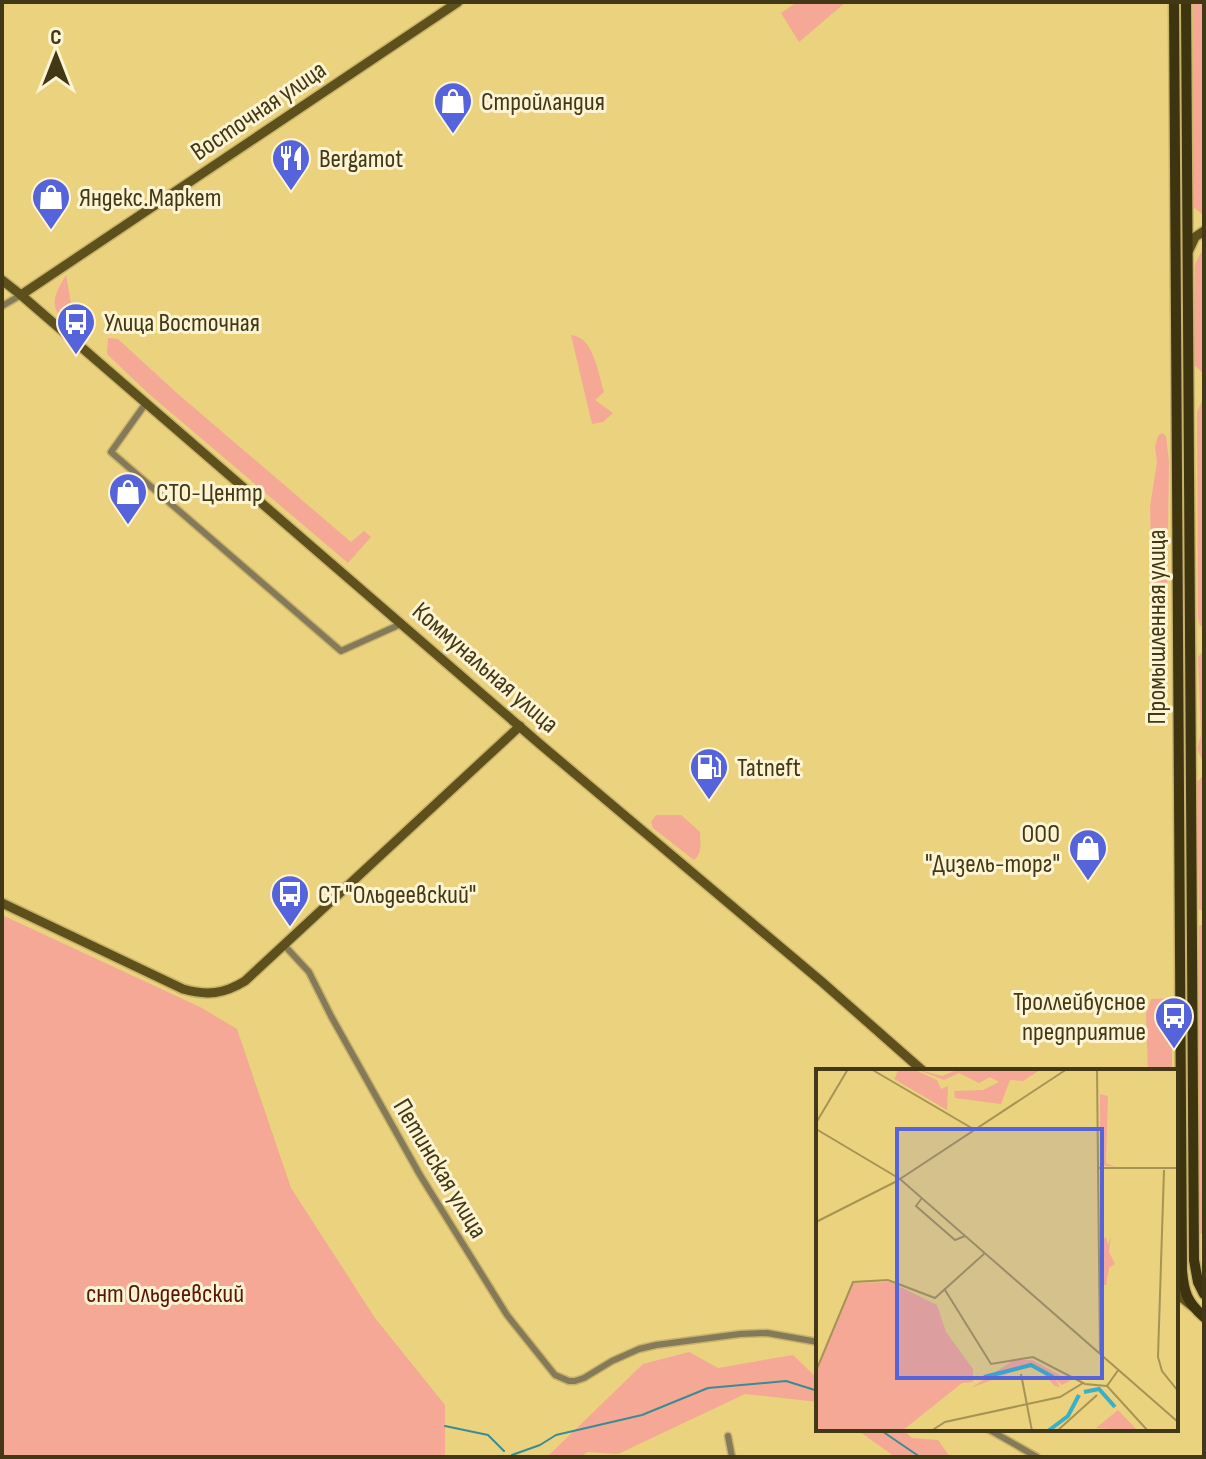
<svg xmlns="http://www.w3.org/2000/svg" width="1206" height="1459" font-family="'Sofia Sans Condensed',sans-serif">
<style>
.green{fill:#f5a896}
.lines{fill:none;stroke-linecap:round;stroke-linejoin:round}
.stream{stroke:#3b8c92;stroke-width:2}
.street-casing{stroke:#c8b36a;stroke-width:9}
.secondary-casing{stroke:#c8b36a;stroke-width:12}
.primary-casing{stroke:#c8b36a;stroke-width:13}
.street{stroke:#847a5a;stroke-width:6}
.secondary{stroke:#5e501c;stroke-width:9}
.primary{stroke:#3e3410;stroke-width:10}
.labels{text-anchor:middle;stroke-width:6;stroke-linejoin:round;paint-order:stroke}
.poi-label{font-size:26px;fill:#423815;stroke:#fdf4d4;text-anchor:start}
.street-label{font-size:26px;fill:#423815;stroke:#fdf4d4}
.park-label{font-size:26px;fill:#581608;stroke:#fdf4d4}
.inset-river{fill:none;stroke:#38b0c8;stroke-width:4}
.inset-road{fill:none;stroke:#a79455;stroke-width:2}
.view{fill:#5564da;fill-opacity:0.15;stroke:#5564da;stroke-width:4}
.inset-edge{fill:none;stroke:#423815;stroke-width:4}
</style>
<rect width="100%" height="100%" fill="#ead27f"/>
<g class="green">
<path d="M 797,2 L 846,2 L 799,42 L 781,13 Z"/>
<path d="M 1193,2 L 1204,2 L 1204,215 L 1193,207 Z"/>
<path d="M 1204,247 L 1204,374 L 1193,364 L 1195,264 Z"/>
<path d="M 66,275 L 73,314 L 72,327 L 71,327 C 48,308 52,299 66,275 Z"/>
<path d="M 571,335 C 594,337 598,373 604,392 L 595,400 L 613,413 L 603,422 L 592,424 Z"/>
<path d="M 108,338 L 118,339 L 178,394 L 351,542 L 364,531 L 371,537 L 348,563 L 149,394 L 107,354 Z"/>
<path d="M 1203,399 L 1204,625 L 1200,626 L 1198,618 L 1197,412 Z"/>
<path d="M 1181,403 L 1185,403 L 1186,623 L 1182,623 Z"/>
<path d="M 1162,433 L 1166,436 L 1169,462 L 1167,588 L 1164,595 L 1157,598 L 1151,596 L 1149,589 L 1152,572 L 1150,507 L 1157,462 L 1155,447 L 1158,436 Z"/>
<path d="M 1204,650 L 1204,910 L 1199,910 L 1197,782 L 1203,776 C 1203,772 1204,768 1203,764 C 1199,748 1195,755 1201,735 L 1198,657 Z"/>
<path d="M 656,815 L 681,815 L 700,832 C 700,842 703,853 694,860 L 653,828 L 651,822 Z"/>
<path d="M 2,915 L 200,1007 L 237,1029 L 291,1188 L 375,1318 L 445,1405 L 445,1457 L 2,1457 Z"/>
<rect x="1199" y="925" width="5" height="309"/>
<path d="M 1172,998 L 1172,1071 L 1148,1071 L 1146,1014 L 1151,999 Z"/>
<path d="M 1185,1013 L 1189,1013 L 1190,1259 L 1188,1268 Z"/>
<path d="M 689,1352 L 718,1368 L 793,1355 L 818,1379 L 818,1402 L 745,1394 L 618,1454 L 587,1452 L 581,1457 L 547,1457 L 643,1364 Z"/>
<path d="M 856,1429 L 902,1429 L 912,1438 L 938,1440 L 950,1457 L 895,1457 Z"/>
</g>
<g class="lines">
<g class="stream">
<path d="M 445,1426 L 488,1435 L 504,1451"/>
<path d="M 879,1429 L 920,1457"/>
<path d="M 512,1455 L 540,1445 L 556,1435 L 642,1415 L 708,1388 L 786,1381 L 818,1391"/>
</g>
<g class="street-casing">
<g id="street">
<path d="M 2,306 L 21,295"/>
<path d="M 146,403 L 111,452 L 341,651 L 401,624"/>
<path d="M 284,945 L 309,972 L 331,1016 L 420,1175 L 507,1315 L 555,1375 L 569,1381 L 575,1381 L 584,1378 L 612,1361 L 639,1349 L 656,1345 L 740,1334 L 767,1333 L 818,1342"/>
<path d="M 988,1429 L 1037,1457"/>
<path d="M 728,1436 L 732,1457"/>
</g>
</g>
<g class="secondary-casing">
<g id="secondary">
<path d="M 1189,250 L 1195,237 L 1204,231"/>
<path d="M 2,280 L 21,295 L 541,745 L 822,982 L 923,1071"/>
<path d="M 21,295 L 458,2"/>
<path d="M 2,903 L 183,989 C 207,996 224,994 245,981 L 520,726"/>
<path d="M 1176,1293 L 1192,1306"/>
</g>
</g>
<g class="primary-casing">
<g id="primary">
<path d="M 1174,2 L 1182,1271 C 1184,1293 1187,1302 1204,1317"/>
<path d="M 1186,2 L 1194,1260 L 1198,1282 L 1204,1294"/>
</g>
</g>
<use href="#street" class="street"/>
<use href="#secondary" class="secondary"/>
<use href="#primary" class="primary"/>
</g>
<defs>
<g id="shop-pin" transform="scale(2)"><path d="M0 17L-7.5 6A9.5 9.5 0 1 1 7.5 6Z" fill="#5564da" stroke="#fdf4d4"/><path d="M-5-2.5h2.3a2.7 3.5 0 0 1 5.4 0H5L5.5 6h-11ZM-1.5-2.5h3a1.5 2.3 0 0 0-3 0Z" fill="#fff"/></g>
<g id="restaurant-pin" transform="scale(2)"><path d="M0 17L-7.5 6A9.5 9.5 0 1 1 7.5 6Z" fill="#5564da" stroke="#fdf4d4"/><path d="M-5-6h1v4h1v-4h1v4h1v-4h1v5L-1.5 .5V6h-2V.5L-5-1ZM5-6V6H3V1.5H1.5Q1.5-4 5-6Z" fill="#fff"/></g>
<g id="bus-pin" transform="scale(2)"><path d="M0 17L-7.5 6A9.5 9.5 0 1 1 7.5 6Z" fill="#5564da" stroke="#fdf4d4"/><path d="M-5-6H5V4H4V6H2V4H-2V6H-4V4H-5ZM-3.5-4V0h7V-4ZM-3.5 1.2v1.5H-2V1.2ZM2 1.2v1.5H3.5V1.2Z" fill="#fff"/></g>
<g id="fuel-pin" transform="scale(2)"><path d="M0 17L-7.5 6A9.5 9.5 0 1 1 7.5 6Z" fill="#5564da" stroke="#fdf4d4"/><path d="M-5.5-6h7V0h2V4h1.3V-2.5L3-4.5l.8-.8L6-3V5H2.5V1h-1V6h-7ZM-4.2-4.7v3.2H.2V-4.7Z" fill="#fff"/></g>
</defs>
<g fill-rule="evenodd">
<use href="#shop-pin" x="453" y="101"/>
<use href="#restaurant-pin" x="291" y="158"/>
<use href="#shop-pin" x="51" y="197"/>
<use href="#bus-pin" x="76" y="322"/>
<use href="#shop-pin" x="128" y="492"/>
<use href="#fuel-pin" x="709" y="767"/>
<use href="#shop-pin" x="1088" y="848"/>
<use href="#bus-pin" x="290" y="894"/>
<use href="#bus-pin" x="1174" y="1016"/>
</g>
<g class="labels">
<g class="poi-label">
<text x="481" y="110">Стройландия</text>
<text x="319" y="167">Bergamot</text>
<text x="79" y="206">Яндекс.Маркет</text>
<text x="104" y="331">Улица Восточная</text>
<text x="156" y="501">СТО-Центр</text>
<text x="737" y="776">Tatneft</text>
<text x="1060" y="842" text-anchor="end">ООО<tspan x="1060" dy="30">"Дизель-торг"</tspan></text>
<text x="318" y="903">СТ "Ольдеевский"</text>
<text x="1146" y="1010" text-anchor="end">Троллейбусное<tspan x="1146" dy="30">предприятие</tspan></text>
</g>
<g class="street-label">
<text transform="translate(258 110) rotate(-34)" y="9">Восточная улица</text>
<text transform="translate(1156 627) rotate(-90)" y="9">Промышленная улица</text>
<text transform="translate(486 667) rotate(41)" y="9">Коммунальная улица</text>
<text transform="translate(441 1168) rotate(59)" y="9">Петинская улица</text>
</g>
<g class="park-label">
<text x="165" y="1302">снт Ольдеевский</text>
</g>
</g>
<g transform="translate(816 1069)">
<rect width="362" height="362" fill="#ead27f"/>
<path d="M 83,0 L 97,0 L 121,11 L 125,20 L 132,17 L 131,41 L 78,10 ZM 100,0 L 126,7 L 138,2 L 113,0 L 224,1 L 207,12 L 194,11 L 185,35 L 139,29 L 138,22 L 167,21 L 183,13 L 174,8 L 163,14 L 143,4 L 128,11 ZM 284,25 L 292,27 L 290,94 L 300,98 L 284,96 ZM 290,168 L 292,176 L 295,168 L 293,183 L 299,195 L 293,199 L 290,216 L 285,215 L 285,172 ZM 74,213 L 121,236 L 130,263 L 157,300 L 157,313 L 146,314 L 86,362 L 0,362 L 0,305 L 31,226 L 37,214 ZM 198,291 L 216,291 L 254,312 L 246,316 L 239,309 L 244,318 L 239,317 L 221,299 L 208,298 L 155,319 ZM 302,341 L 322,362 L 280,359 Z" fill="#f5a896"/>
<path class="inset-river" d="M 168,308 L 215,296 L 237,308M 268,323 L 283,320 L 299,338M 232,362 L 252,347 L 263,326"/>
<path class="inset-road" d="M 55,0 L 159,61M 281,0 L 284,283M 0,54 L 32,0M 0,60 L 84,110 L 362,353M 283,99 L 362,99M 348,101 L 342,288 L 346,302 L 362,322M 84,110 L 251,0M 106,129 L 100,137 L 139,171 L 149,167M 0,153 L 83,111M 129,221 L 175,295 L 217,288 L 269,315 L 291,317M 361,248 L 362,311M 303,300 L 291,317 L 332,362M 0,302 L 37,213 L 72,211 L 119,229 L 169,184M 205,305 L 216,362M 115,362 L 129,353 L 244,328 L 267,314M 241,362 L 281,326"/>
<path class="view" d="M 81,60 L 286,60 L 286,309 L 81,309 Z"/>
<rect width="362" height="362" class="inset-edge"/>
</g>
<rect width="1206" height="1459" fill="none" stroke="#423815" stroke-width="8"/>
<g transform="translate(56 56)" stroke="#fdf4d4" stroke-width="6" paint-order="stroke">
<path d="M0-6L14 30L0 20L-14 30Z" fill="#423815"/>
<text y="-12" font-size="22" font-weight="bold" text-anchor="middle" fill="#423815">С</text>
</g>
</svg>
